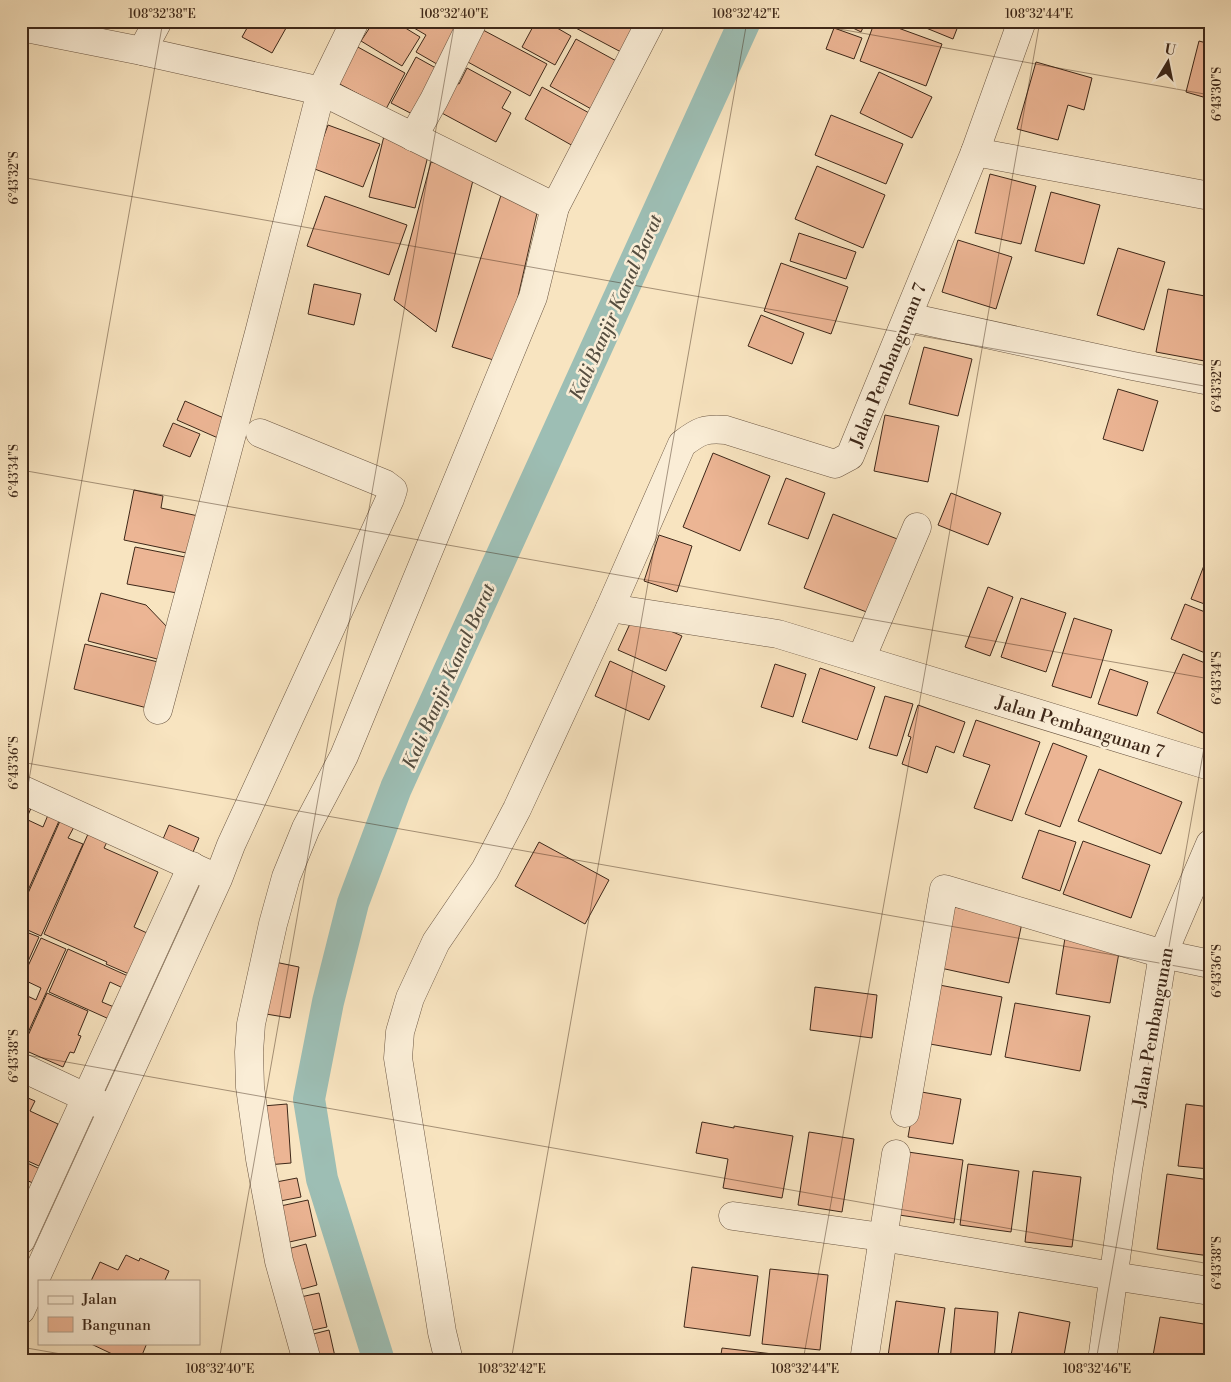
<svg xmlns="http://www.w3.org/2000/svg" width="1231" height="1382" font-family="'Libre Bodoni',serif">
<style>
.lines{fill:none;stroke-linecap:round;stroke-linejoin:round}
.canal{stroke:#9dbeb4;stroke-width:32}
.building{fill:#ecb594;stroke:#3e2819}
.minor-casing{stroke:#6c5743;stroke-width:29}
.minor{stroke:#faedd6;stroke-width:28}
.ticks{fill:none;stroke:#3e2819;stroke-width:1;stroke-opacity:0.45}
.labels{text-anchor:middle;stroke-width:5;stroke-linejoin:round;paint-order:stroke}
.street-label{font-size:18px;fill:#3e2819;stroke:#faedd6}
.water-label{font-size:19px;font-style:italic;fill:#564e40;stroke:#faedd6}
.neatline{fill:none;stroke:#3e2819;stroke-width:2}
.ticks-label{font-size:12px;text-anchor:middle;fill:#3e2819}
</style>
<rect width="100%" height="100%" fill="#f8e4c0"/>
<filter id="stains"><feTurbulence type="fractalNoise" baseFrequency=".004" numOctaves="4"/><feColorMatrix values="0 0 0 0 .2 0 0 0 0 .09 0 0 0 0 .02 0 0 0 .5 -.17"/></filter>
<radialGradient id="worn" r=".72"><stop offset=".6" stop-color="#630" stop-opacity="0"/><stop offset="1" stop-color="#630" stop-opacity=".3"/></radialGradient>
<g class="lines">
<path class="canal" d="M 379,1361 L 322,1179 L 309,1099 L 328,1002 L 353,903 L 396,788 L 745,21"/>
</g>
<g class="building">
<path d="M 251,21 L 290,21 L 272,53 L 242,37 Z"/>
<path d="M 374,21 L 394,21 L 420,37 L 402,66 L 361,41 Z"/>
<path d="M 418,21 L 470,21 L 442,67 L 416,52 L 426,35 L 414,28 Z"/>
<path d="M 536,21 L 545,21 L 571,36 L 555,65 L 522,47 Z"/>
<path d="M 575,21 L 638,21 L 621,52 L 572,26 Z"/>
<path d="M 839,21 L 866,21 L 861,32 Z"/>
<path d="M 875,21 L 879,21 L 942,44 L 926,86 L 860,61 Z"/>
<path d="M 909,21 L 960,21 L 953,39 Z"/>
<path d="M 834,28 L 862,38 L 854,59 L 826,49 Z"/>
<path d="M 483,30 L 547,64 L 530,96 L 466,61 Z"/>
<path d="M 576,39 L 620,63 L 593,110 L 550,86 Z"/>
<path d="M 1199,41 L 1210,44 L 1210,99 L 1186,92 Z"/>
<path d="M 356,46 L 405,73 L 386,109 L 336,82 Z"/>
<path d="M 416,57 L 443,72 L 418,117 L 391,103 Z"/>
<path d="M 1036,62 L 1092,78 L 1084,110 L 1068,105 L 1058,140 L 1017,129 Z"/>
<path d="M 467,68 L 511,92 L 502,108 L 511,113 L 496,142 L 438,111 L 454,82 L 459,84 Z"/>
<path d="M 879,72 L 932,97 L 912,138 L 860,113 Z"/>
<path d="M 542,87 L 600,119 L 582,151 L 525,119 Z"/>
<path d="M 831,115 L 903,144 L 886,184 L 815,155 Z"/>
<path d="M 328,125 L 380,144 L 363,187 L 312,168 Z"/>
<path d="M 384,136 L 430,148 L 415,208 L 369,197 Z"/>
<path d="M 431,162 L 475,172 L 436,332 L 394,300 Z"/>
<path d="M 817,166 L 885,195 L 863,248 L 795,219 Z"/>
<path d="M 990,174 L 1036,186 L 1021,244 L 975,233 Z"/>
<path d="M 503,189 L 537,213 L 503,363 L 452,347 Z"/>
<path d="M 1051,192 L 1100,205 L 1084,264 L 1035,251 Z"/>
<path d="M 325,196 L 407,225 L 389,275 L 307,246 Z"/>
<path d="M 799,233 L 856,252 L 846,279 L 790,261 Z"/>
<path d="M 958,240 L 1012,257 L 996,309 L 942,292 Z"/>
<path d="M 1118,248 L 1165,262 L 1144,330 L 1097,315 Z"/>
<path d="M 781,263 L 848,287 L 831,334 L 764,311 Z"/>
<path d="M 314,284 L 361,294 L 354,325 L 308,314 Z"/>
<path d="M 1168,289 L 1210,297 L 1210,362 L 1156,352 Z"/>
<path d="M 761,315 L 804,333 L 792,364 L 748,346 Z"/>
<path d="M 924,347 L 972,359 L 958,416 L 909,404 Z"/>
<path d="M 1118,389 L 1158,401 L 1143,451 L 1103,439 Z"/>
<path d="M 185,401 L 226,419 L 218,438 L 177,420 Z"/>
<path d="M 885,415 L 939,426 L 928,482 L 874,471 Z"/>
<path d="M 173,423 L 200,434 L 190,457 L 163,446 Z"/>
<path d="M 713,453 L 770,476 L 740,551 L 683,527 Z"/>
<path d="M 786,478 L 825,493 L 808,539 L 768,524 Z"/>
<path d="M 134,490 L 163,496 L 161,508 L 203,517 L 196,555 L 124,540 Z"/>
<path d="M 951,493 L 1001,513 L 988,545 L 938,525 Z"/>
<path d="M 833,514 L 905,542 L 877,616 L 804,588 Z"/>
<path d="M 659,535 L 692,546 L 677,592 L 644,581 Z"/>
<path d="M 135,547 L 185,557 L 177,593 L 127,584 Z"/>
<path d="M 1210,550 L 1210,606 L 1191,599 Z"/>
<path d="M 988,587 L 1013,597 L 990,656 L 965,647 Z"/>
<path d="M 101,593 L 146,605 L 169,629 L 161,660 L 88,641 Z"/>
<path d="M 1021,598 L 1066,613 L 1046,672 L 1001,657 Z"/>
<path d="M 1185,604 L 1210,614 L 1210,655 L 1171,639 Z"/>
<path d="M 634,615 L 682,636 L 666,671 L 618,650 Z"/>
<path d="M 1074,618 L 1112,630 L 1091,698 L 1052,686 Z"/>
<path d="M 85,644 L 166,664 L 155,710 L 74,689 Z"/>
<path d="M 1183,654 L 1210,665 L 1210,718 L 1203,733 L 1157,713 Z"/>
<path d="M 610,661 L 665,686 L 649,720 L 595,696 Z"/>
<path d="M 775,664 L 806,674 L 793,717 L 761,707 Z"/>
<path d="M 820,668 L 875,687 L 857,740 L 802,722 Z"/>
<path d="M 1110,669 L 1148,682 L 1137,716 L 1098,704 Z"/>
<path d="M 885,696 L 913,704 L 897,756 L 869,748 Z"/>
<path d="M 918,705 L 965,722 L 954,753 L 936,746 L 927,773 L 902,764 L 911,737 L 908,736 Z"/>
<path d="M 976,720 L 1040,742 L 1012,821 L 974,808 L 990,765 L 963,756 Z"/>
<path d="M 1053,743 L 1087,756 L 1060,827 L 1025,814 Z"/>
<path d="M 1099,769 L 1182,802 L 1161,854 L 1078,821 Z"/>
<path d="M 21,801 L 32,806 L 21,831 Z"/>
<path d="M 48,815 L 59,821 L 21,906 L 21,835 L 28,820 L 43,827 Z"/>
<path d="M 60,821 L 74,827 L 68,838 L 83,844 L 41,936 L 21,927 L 21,909 Z"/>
<path d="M 169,825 L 199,838 L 193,852 L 163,839 Z"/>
<path d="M 1039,830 L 1076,842 L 1060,891 L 1022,878 Z"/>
<path d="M 88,834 L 107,842 L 104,848 L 158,872 L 134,927 L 147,933 L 129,974 L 106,964 L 107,962 L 44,934 Z"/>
<path d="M 1083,841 L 1150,865 L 1131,918 L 1063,894 Z"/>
<path d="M 539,842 L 609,880 L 585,924 L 515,886 Z"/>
<path d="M 951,906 L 1022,923 L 1009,983 L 936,967 Z"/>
<path d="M 21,930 L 39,937 L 21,977 Z"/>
<path d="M 41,938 L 66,949 L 21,1048 L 21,993 L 36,1000 L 41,988 L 22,979 Z"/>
<path d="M 1065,938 L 1120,947 L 1110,1003 L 1056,994 Z"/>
<path d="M 68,949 L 128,976 L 123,988 L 110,982 L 102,1002 L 114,1007 L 109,1019 L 49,992 Z"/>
<path d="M 270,961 L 299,967 L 290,1018 L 260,1013 Z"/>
<path d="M 929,983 L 1002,997 L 991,1055 L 919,1042 Z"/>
<path d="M 815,987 L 877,995 L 872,1038 L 810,1030 Z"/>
<path d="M 47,993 L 88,1011 L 78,1035 L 81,1036 L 74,1053 L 70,1052 L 63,1067 L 22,1049 Z"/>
<path d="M 1015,1003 L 1090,1016 L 1080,1071 L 1005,1057 Z"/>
<path d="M 916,1091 L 961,1099 L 953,1144 L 908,1137 Z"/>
<path d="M 21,1095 L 35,1101 L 30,1111 L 58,1124 L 39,1166 L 21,1158 Z"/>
<path d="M 287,1104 L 291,1163 L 267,1165 L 263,1106 Z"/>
<path d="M 1186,1104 L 1210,1107 L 1210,1169 L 1178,1166 Z"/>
<path d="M 702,1122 L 734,1128 L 734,1126 L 793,1136 L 782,1198 L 723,1188 L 728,1159 L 696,1153 Z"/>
<path d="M 809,1132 L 854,1139 L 842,1212 L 798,1205 Z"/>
<path d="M 908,1152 L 963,1160 L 954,1223 L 899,1215 Z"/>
<path d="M 21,1160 L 40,1169 L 33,1183 L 21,1178 Z"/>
<path d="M 968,1164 L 1019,1171 L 1011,1232 L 960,1225 Z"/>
<path d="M 1033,1171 L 1081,1177 L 1072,1247 L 1025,1242 Z"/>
<path d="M 1167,1174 L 1210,1180 L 1210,1256 L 1157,1249 Z"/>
<path d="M 297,1178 L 301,1197 L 275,1202 L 271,1183 Z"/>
<path d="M 308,1200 L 316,1236 L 285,1243 L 276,1207 Z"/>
<path d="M 306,1244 L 317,1285 L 295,1291 L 284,1250 Z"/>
<path d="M 126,1255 L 139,1261 L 140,1258 L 169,1271 L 165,1280 L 167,1281 L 91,1281 L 100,1262 L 118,1270 Z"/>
<path d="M 692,1267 L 758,1276 L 750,1336 L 684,1327 Z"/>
<path d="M 770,1269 L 828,1275 L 820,1350 L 762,1344 Z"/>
<path d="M 319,1293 L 327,1327 L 304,1332 L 296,1298 Z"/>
<path d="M 896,1301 L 945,1308 L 937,1361 L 924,1361 L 888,1356 Z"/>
<path d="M 955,1308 L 998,1312 L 994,1361 L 950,1361 Z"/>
<path d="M 1019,1312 L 1070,1322 L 1063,1361 L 1010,1361 Z"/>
<path d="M 1160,1317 L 1210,1325 L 1210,1349 L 1208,1361 L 1152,1361 Z"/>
<path d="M 329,1330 L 336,1361 L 310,1361 L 305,1336 Z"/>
<path d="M 89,1343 L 147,1343 L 140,1360 L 135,1357 L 133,1361 L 127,1361 Z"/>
<path d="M 722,1348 L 773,1354 L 773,1361 L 720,1361 Z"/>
</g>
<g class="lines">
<g class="minor-casing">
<g id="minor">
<path d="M 21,27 L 142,51 L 321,91 L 555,207"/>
<path d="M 142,51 L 158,21"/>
<path d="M 413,137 L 434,100 L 473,21"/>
<path d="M 975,152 L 1210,196"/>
<path d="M 908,317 L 1133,366 L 1210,381"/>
<path d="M 610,608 L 682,444 C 699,431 705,428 726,430 L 835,464 L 850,456 L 975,152 L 1022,21"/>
<path d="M 861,659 L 917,527"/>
<path d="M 158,710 L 259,333 L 321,91 L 355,21"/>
<path d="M 21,789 L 208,874"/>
<path d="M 21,1067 L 102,1105"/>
<path d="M 905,1113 L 944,889 L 1163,954 L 1210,964"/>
<path d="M 733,1216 L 882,1237 L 1113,1276 L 1210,1291"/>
<path d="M 21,1240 L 192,866"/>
<path d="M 21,1310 L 218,879 L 231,845 L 390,499 L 393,490 L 385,484 L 260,433"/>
<path d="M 307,1361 L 279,1261 L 260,1159 L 250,1087 L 249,1052 L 251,1024 L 273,924 L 286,877 L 306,828 L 344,756 L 533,297 L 555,207 L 651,21"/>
<path d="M 449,1361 L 442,1332 L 398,1058 L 400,1032 L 410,998 L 436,942 L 485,870 L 517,809 L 610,608 L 778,634 L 1210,766"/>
<path d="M 864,1361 L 896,1154"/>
<path d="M 1102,1361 L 1128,1170 L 1163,954 L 1210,844"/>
</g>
</g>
<use href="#minor" class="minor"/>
</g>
<path class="ticks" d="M 794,21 L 1210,95M 21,177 L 1210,387M 21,470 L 1210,679M 21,762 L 1210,972M 21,825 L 163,21M 21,1054 L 1210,1264M 21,1347 L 101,1361M 219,1361 L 455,21M 511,1361 L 747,21M 803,1361 L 1040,21M 1096,1361 L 1210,714"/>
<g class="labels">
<g class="street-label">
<text transform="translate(888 365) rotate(-68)" y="6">Jalan Pembangunan 7</text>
<text transform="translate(1080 727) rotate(17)" y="6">Jalan Pembangunan 7</text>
<text transform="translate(1153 1027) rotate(-80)" y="6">Jalan Pembangunan</text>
</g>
<g class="water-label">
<text transform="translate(615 307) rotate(-66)" y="7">Kali Banjir Kanal Barat</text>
<text transform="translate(448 676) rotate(-66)" y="7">Kali Banjir Kanal Barat</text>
</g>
</g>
<rect width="1231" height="1382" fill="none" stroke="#f8e4c0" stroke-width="55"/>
<rect x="38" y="1280" width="162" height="65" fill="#faedd6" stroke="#af9e8a"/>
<rect x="48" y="1296" width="25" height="8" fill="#faedd6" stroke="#af9e8a"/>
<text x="82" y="1304" font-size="15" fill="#3e2819">Jalan</text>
<rect x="48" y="1317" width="25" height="15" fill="#ecb594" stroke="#af9e8a"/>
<text x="82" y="1330" font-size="15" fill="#3e2819">Bangunan</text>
<g transform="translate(1168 62) rotate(10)" stroke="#faedd6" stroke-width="4" paint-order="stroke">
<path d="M0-4L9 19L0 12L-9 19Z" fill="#3e2819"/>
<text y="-8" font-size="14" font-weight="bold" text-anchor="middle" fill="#3e2819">U</text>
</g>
<rect x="28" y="28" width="1176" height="1326" class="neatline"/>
<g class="ticks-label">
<text x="162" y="18">108°32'38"E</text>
<text x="454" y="18">108°32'40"E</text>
<text x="746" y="18">108°32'42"E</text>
<text x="1039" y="18">108°32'44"E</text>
<text transform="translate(1217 94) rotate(-90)" y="4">6°43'30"S</text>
<text transform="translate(14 178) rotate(-90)" y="4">6°43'32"S</text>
<text transform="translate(1217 386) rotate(-90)" y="4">6°43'32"S</text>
<text transform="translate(14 471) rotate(-90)" y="4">6°43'34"S</text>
<text transform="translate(1217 678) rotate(-90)" y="4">6°43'34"S</text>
<text transform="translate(14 763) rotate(-90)" y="4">6°43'36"S</text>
<text transform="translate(1217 971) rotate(-90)" y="4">6°43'36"S</text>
<text transform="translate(14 1056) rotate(-90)" y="4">6°43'38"S</text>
<text transform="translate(1217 1263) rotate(-90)" y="4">6°43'38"S</text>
<text x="220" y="1373">108°32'40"E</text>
<text x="512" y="1373">108°32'42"E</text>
<text x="805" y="1373">108°32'44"E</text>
<text x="1097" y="1373">108°32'46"E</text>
</g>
<rect width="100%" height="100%" filter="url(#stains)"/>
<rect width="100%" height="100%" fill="url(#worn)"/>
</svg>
